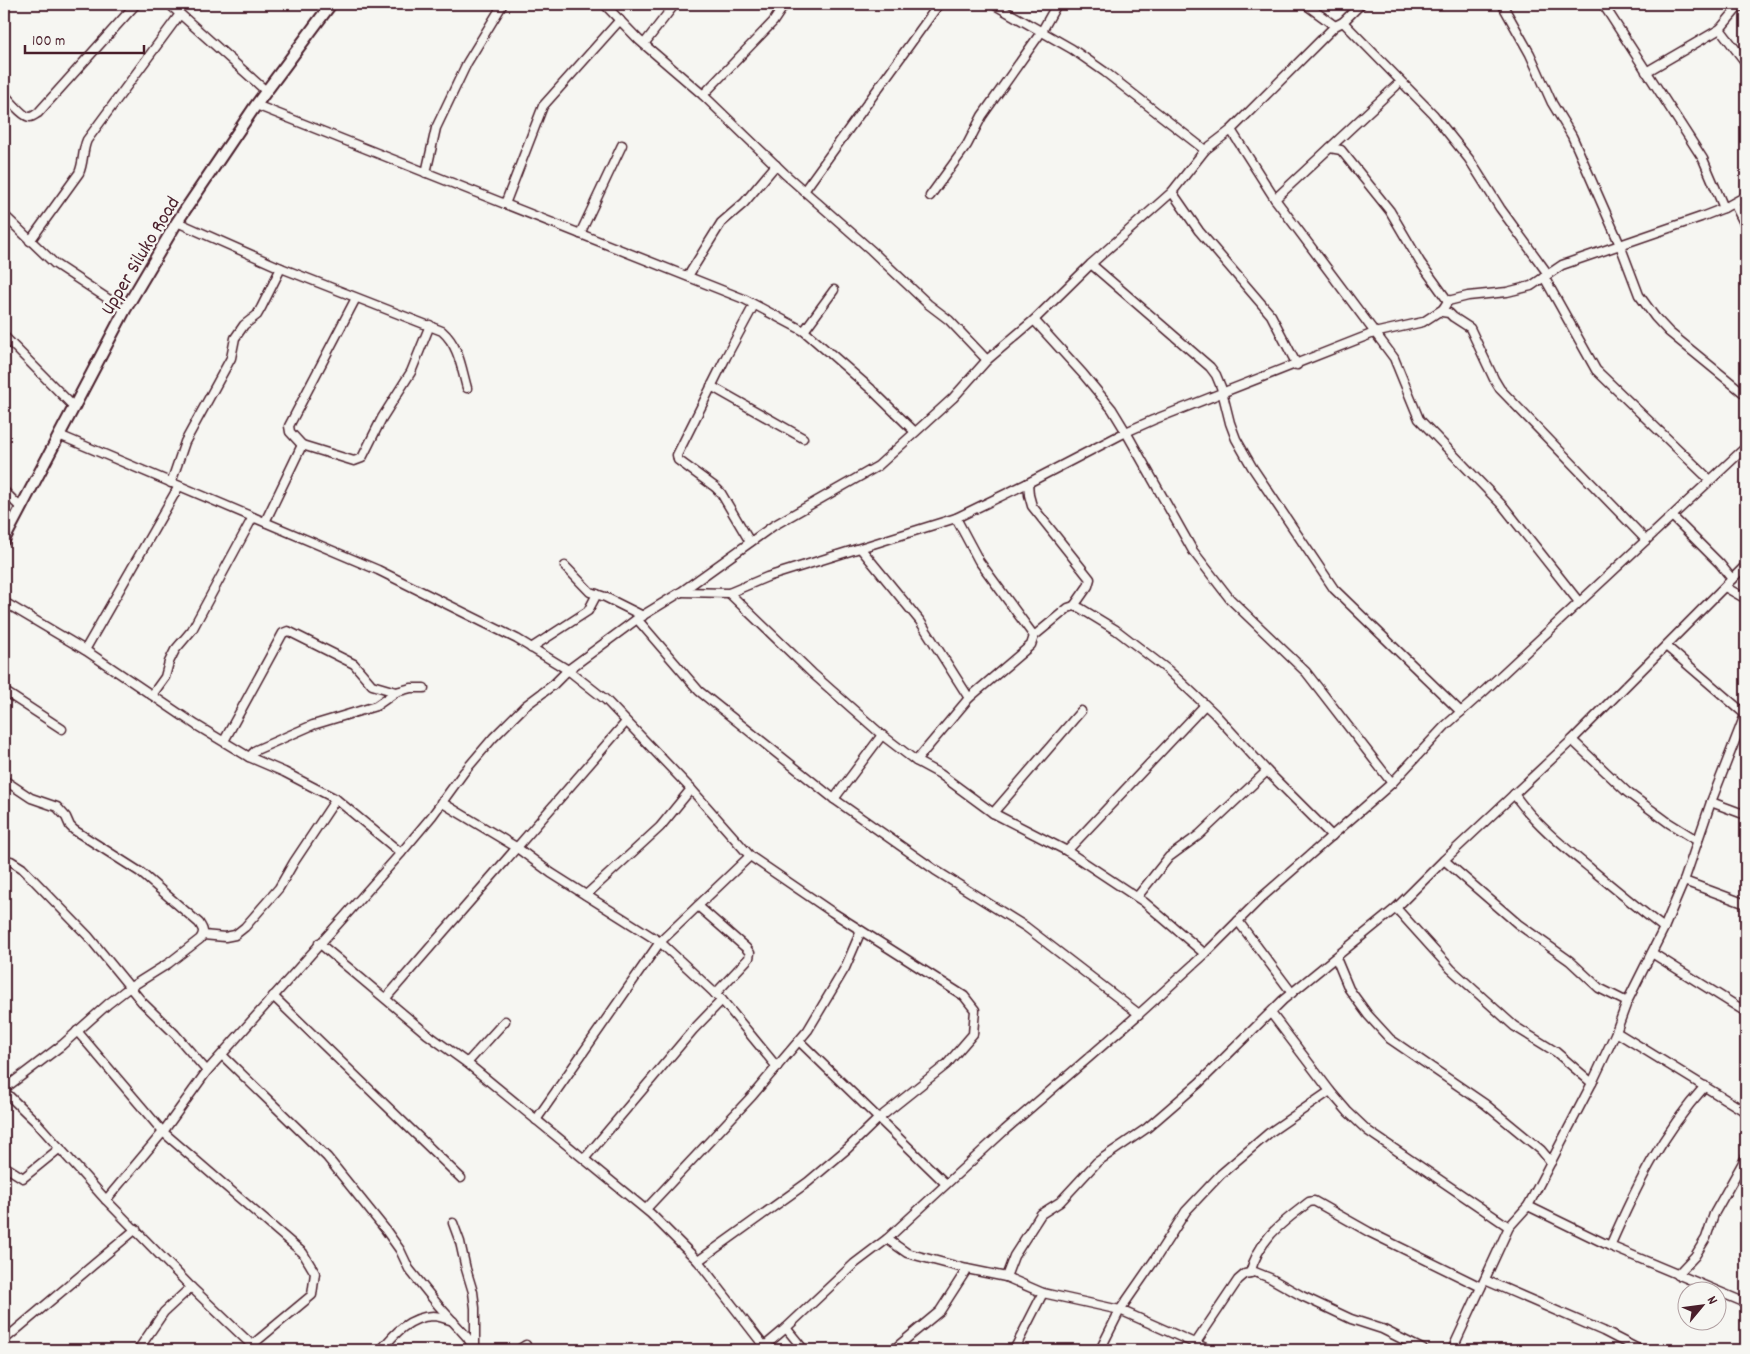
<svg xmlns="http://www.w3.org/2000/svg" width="1750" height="1354" font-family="Dekko,sans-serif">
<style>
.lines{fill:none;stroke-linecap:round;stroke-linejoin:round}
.minor-casing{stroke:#4a1f2b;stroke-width:11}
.major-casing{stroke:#4a1f2b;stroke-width:14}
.minor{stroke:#f6f6f2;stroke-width:8}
.major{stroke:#f6f6f2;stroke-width:10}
.labels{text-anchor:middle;stroke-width:4.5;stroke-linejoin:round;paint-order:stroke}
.street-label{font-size:20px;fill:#4a1f2b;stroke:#f6f6f2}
</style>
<rect width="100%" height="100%" fill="#f6f6f2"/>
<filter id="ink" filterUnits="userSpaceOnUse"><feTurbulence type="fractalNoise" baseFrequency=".02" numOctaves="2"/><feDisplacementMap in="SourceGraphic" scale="10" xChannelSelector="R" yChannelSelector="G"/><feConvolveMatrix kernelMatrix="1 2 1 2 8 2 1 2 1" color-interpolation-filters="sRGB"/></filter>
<g filter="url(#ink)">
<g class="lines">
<g class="minor-casing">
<g id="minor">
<path d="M 169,4 L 266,91"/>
<path d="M 604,4 L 639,40 L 703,95 L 786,175 L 871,250 L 928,304 L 949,320 L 987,360"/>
<path d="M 993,4 L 1072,49 L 1105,72 L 1205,150"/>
<path d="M 1305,4 L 1335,26"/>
<path d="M 1502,4 L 1530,54 L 1552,103 L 1572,136 L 1620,245 L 1639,295 L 1655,317 L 1669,332 L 1746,395"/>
<path d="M 1603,4 L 1703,159 L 1724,208"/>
<path d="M 1343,22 L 1433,114 L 1469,159 L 1500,208 L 1548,274"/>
<path d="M 1720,29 L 1746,63"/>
<path d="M 644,44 L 675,4"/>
<path d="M 1646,72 L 1720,29 L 1741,4"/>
<path d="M 4,94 C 9,99 23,117 30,117 C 33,117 36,114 38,113 L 136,4"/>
<path d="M 703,95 L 773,22 L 785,4"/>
<path d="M 256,105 L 744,299 L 804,331 L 827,351"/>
<path d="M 1231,130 L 1275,199 L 1394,358 L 1419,419 L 1504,507 L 1579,602"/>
<path d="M 1330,148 L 1341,150 L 1390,211 L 1420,262 L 1448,301"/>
<path d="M 426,173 L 436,128 L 467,63 L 503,4"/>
<path d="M 804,191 L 939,4"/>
<path d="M 1172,192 L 1199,231 L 1271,315 L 1297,365"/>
<path d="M 930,196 L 967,145 L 982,116 L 1042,31 L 1057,4"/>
<path d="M 1275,199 L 1396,86"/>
<path d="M 1734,203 L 1746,227"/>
<path d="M 505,204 L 543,106 L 620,20"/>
<path d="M 4,215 L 55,264 L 125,310"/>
<path d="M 177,222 L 281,268 L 442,331 C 459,346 461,367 467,388"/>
<path d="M 580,234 L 622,145"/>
<path d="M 30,241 L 79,173 C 84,162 82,151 87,140 L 180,14"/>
<path d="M 1091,264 L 1210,367 L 1216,375 L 1221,387 L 1230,423 L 1236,439 L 1252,467 L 1334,589 L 1461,712"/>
<path d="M 688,276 L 721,223 L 744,203 L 776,165"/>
<path d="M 1544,277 L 1596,370 L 1710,480"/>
<path d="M 1443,309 L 1442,312 L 1449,313 L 1453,317 L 1470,328 L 1494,379 L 1500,389 L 1646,540"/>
<path d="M 1034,320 L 1083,374 L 1112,409 L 1126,432 L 1193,551 L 1230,599 L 1306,672 L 1392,783"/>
<path d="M 804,331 L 834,290"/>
<path d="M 4,336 L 74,407"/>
<path d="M 831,354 L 871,389"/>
<path d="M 711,386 L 803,438"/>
<path d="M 874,392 L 915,432"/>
<path d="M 59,435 L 378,570 L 517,639 L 568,670 L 606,700 L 691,789 L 750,856 L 832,912 L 964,996 L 975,1010 L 973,1034 L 947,1064 L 878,1119 L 847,1149 L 808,1182 L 698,1261"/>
<path d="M 302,445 L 290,432 L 289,426 L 356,298"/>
<path d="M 171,483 L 185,442 L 231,358 L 235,338 L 244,325 L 257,315 L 261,308 L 281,268"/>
<path d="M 1028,483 L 1029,495 L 1032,506 L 1090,579 L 1088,586 L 1074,606"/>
<path d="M 4,491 L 20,507"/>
<path d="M 1672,516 L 1720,564 L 1732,579"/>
<path d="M 956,518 L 979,561 L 1034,636"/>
<path d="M 265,522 L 302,445 L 354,461 L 362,458 L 382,418 L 411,372 L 430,325"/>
<path d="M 750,542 L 721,493 L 715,487 L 678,460 L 677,455 L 726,357 L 754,305"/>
<path d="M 861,549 L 920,621 L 969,698"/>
<path d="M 565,566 L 590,592 L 605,597 L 643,616"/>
<path d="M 1725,587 L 1746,599"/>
<path d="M 681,592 L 729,593 L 767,577 L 956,518 L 1028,483 L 1126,432 L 1153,420 L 1374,333 L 1423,322 L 1443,309 L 1448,301 L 1468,296 L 1507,292 L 1531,286 L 1562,265 L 1701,217 L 1724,208 L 1746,196"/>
<path d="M 729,593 L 812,673 L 882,735 L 916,761 L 940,774 L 993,813 L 1067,851 L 1144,902 L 1205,954"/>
<path d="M 4,602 L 85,650 L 196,725 L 249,757 L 284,772 L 336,799 L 401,853"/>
<path d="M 637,619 L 699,691 L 834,799 L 935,870 L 1026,927 L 1139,1014"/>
<path d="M 1666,646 L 1746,715"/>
<path d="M 531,648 L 588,611 L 597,594"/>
<path d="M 85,650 L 179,486"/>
<path d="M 4,691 L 62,729"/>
<path d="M 152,695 L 165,677 L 169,662 L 175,650 L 192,630 L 253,517"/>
<path d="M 1572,740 L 1627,792 L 1669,823 L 1698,841"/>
<path d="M 224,741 L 283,633 L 288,631 L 354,664 L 372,685 L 396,692"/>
<path d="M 249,757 L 256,750 L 313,725 L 376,706 L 396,692 L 411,688 L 424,688"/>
<path d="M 916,761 L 969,698 L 1031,645 L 1034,636 L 1068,608 L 1074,606 L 1080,608 L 1116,630 L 1168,670 L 1214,713 L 1267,771 L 1332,836"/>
<path d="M 4,780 L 31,798 L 57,807 L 66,817 L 70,826 L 74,830 L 140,872 L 199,923 C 203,929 205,932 200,939 L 169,963 L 126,990 L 108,1004 L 62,1045 L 4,1089"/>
<path d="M 1514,794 C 1534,823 1564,847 1591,869 C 1615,889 1639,909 1664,928"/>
<path d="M 834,799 L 882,735"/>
<path d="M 441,802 L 516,847 L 551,873 L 660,942 L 722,1000 L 777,1067"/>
<path d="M 1711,802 L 1746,815"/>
<path d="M 993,813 L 1081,711"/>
<path d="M 1067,851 L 1205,705"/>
<path d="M 1444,860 L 1518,924 L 1570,961 L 1599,988 L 1627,1002"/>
<path d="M 4,862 L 11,861 L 22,868 L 88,936 L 142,1002 L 175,1034 L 207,1071"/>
<path d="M 1684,881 L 1746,904"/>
<path d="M 586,895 L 660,827 L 691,789"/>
<path d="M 1137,897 L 1169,857 L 1199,835 L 1267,771"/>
<path d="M 698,906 L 746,948 L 750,953 L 749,958 L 715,994"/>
<path d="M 1396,908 L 1451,969 L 1514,1026 L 1556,1052 L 1592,1083"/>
<path d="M 1238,921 L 1292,993"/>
<path d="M 203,935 L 225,937 L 235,935 L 245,927 L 279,888 L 294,862 L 336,799"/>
<path d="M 319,943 L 427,1034 L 467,1063 L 651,1214 L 698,1261 L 764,1346"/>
<path d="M 1652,953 L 1746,1012"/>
<path d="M 1336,958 L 1349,989 L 1368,1015 L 1390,1039 L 1485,1104 L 1541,1150 L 1551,1162"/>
<path d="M 273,996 L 461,1178"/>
<path d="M 386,998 L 626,722"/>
<path d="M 77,1031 L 163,1132 L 303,1253 L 315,1273 L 312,1295 L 252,1345"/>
<path d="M 1616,1032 L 1746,1112"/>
<path d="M 799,1041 L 945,1183"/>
<path d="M 222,1055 L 327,1157 L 385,1229 L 400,1250 L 409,1269 L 438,1305 L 467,1337 L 475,1350"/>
<path d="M 467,1063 L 505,1021"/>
<path d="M 4,1091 L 37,1123 L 106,1200 L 191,1287 L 257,1350"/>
<path d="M 1330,1091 L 1348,1112 L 1368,1131 L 1509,1227"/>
<path d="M 536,1120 L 660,942 L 750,856"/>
<path d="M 585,1158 L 693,1030 L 722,1000"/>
<path d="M 4,1166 L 23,1178 L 60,1148"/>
<path d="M 106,1200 L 163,1132 L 207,1071 L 401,853 L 432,816 L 464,772 L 493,738 L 525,706 L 553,685 L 568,670 L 637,619 L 681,592 L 773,526 L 878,466 L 953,398 L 987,360 L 1034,320 L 1091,264 L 1172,192 L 1205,150 L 1231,130 L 1335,26 L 1343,22 L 1361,4"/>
<path d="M 1528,1206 L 1610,1246 L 1746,1303"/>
<path d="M 646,1209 L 752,1096 L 808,1030 L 845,968 L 861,931"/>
<path d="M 453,1223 L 460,1242 L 466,1269 L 473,1292 L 475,1308 L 475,1348"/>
<path d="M 887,1239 L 907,1253 L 967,1269 L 1006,1277 L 1043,1293 L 1120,1310 L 1210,1350"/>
<path d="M 1610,1246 C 1636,1187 1661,1135 1705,1086"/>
<path d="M 1250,1273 C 1260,1237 1281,1224 1309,1202 L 1314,1201 L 1369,1232 L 1481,1287"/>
<path d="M 1677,1275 L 1695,1256 L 1706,1238 L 1714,1214 L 1746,1157"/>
<path d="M 1006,1277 L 1014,1256 L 1041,1214 L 1060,1202 L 1097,1162 L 1147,1128 L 1199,1083 L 1283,1000 L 1396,908 L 1444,860 L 1572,740 L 1746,565"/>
<path d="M 1485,1280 L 1603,1331 L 1640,1350"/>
<path d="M 786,1328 L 804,1350"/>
<path d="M 4,1340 L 136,1229"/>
<path d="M 138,1350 L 164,1312 L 191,1287"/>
<path d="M 381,1350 C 395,1333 409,1317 433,1316 C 439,1316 446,1319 453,1321"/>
<path d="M 518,1350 L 526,1345"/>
<path d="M 760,1350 L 786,1328 L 854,1264 L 887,1239 L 1005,1130 L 1139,1014 L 1205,954 L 1262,897 L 1392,783 L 1445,726 L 1481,694 L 1746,447"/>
<path d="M 893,1350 L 940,1311 L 967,1269"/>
<path d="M 1014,1350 L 1043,1293"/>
<path d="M 1100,1350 L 1120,1310 L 1156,1258 L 1186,1211 L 1221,1174 L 1269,1133 L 1330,1091 L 1271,1013"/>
<path d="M 1193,1350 L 1195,1344 L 1238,1280 L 1245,1274 L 1255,1272 L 1270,1278 L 1302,1296 L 1351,1319 L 1382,1329 L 1424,1350"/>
<path d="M 1452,1350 L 1509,1227 L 1528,1206 L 1592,1083 L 1616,1032 L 1627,1002 L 1664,928 L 1684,881 L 1711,802 L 1745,715"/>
</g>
</g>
<g class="major-casing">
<path id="major" d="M 4,540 L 125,310 L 177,222 L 256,105 L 331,4"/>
</g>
<use href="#minor" class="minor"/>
<use href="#major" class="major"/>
</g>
</g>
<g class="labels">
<g class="street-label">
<text transform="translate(139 255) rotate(-59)" y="7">Upper Siluko Road</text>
</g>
</g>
<rect width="1750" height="1354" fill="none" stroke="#f6f6f2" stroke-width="20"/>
<rect x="10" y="10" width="1730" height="1334" fill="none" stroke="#4a1f2b" stroke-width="2" filter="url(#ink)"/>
<g transform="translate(1702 1306) rotate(61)"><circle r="24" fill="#f6f6f2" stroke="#b1a0a2"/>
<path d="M0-4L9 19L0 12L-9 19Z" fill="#4a1f2b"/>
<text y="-8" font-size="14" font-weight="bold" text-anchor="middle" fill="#4a1f2b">N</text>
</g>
<path d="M25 45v8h119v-8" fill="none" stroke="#4a1f2b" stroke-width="2.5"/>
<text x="32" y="45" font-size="15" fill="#4a1f2b" stroke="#f6f6f2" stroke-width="4" paint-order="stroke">100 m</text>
</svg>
